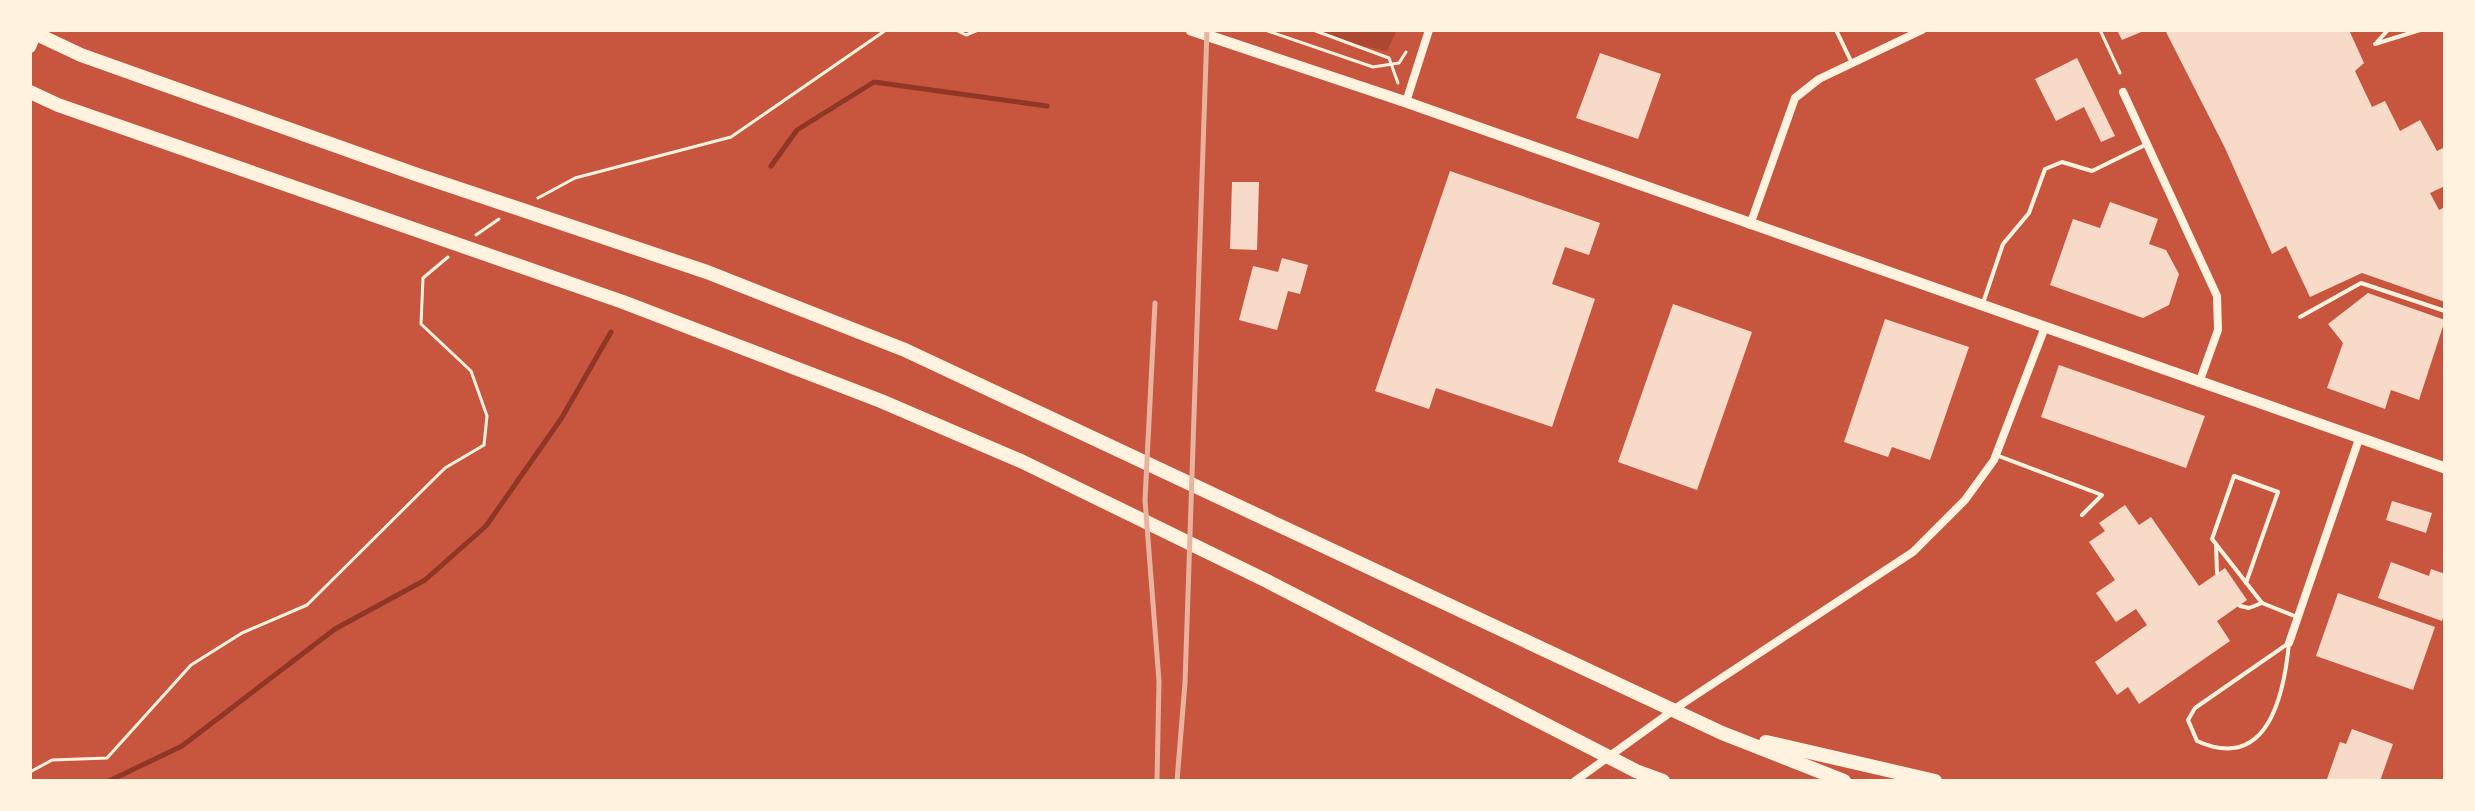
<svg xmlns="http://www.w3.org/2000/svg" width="2475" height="811" font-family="'Exo 2',sans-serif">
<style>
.green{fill:#ae4732}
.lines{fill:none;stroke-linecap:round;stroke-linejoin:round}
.stream{stroke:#8f3625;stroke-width:5}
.building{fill:#f7dbc8}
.path{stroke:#fff3e0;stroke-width:3}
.service{stroke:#fff3e0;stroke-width:4}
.minor{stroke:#fff3e0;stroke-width:8}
.secondary{stroke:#fff3e0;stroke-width:11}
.primary{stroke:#fff3e0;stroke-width:12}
.motorway{stroke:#fff3e0;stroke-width:14}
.rail{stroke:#e9b49f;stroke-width:5}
</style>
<rect width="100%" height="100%" fill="#c8553d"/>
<path class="green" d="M 1313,30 L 1397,30 L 1387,51 L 1357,45 Z"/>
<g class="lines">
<g class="stream">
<path d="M 771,166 L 797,130 L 874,82 L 1047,106"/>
<path d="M 109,781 L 182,746 L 335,629 L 425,580 L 486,526 L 561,419 L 611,332"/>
</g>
</g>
<g class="building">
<path d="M 2117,30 L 2146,30 L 2122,40 Z"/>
<path d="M 2165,30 L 2349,30 L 2364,63 L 2355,71 L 2372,107 L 2385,101 L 2400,131 L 2420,120 L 2437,151 L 2445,147 L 2445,186 L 2430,193 L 2439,210 L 2445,207 L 2445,302 L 2362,273 L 2310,297 L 2286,246 L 2272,254 L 2225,148 Z"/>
<path d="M 1600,53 L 1661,74 L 1638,139 L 1576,118 Z"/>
<path d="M 2077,58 L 2115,136 L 2101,142 L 2084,107 L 2056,121 L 2035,79 Z"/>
<path d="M 1450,171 L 1600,223 L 1589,255 L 1565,247 L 1552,284 L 1595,299 L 1552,427 L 1436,388 L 1429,409 L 1375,391 Z"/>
<path d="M 1232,182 L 1259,182 L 1257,250 L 1230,249 Z"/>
<path d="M 2110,202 L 2158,219 L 2149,244 L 2166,250 L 2179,274 L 2169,305 L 2143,318 L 2050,285 L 2073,219 L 2100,228 Z"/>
<path d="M 1282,258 L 1308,265 L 1300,294 L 1288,291 L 1277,330 L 1239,320 L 1253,266 L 1278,272 Z"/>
<path d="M 2368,293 L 2445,320 L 2419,400 L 2391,390 L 2385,409 L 2327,388 L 2343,343 L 2328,324 Z"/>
<path d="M 1673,304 L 1752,332 L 1697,490 L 1618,462 Z"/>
<path d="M 1885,319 L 1969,347 L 1930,460 L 1892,447 L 1888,457 L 1844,442 Z"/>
<path d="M 2059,365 L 2205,416 L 2186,468 L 2041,417 Z"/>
<path d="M 2392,501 L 2432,513 L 2426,533 L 2386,520 Z"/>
<path d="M 2125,505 L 2139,525 L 2151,517 L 2199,586 L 2225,568 L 2247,600 L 2217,621 L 2230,641 L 2139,704 L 2128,687 L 2117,695 L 2095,662 L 2147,625 L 2136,609 L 2116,622 L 2096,593 L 2115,580 L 2089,542 L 2105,531 L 2099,523 Z"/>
<path d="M 2391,562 L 2429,576 L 2431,569 L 2445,574 L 2445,611 L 2442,621 L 2378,598 Z"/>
<path d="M 2338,593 L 2435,627 L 2413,690 L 2316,656 Z"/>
<path d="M 2352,729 L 2393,744 L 2380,781 L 2327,779 L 2340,742 L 2346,744 Z"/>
</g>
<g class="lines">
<g class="path">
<path d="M 956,30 L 966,35 L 978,30"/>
<path d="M 1265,30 L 1373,67 L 1399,63 L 1406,52"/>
<path d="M 1313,30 L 1389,58 L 1398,83"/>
<path d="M 2100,30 L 2120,73"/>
<path d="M 538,198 L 575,178 L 731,137 L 886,30"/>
<path d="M 476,235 L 499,219"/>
<path d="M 30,772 L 52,760 L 107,758 L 191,665 L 242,633 L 307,605 L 445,468 L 484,445 L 487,416 L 471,371 L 421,324 L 423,278 L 448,257"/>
</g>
<g class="service">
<path d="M 1836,30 L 1851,61"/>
<path d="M 2377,42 L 2388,30"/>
<path d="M 2375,44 L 2420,30"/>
<path d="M 1983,303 L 2003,244 L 2029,213 L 2045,169 L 2062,162 L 2092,171 L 2145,145"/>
<path d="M 2300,317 L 2361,283 L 2445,311"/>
<path d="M 1996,455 L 2102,495 L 2082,515"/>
<path d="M 2216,544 L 2217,573"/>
<path d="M 2246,583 L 2278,492 L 2234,476 L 2212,539 L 2262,603 L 2297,617"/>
<path d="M 2240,606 L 2249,608 L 2262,603"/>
<path d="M 2289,643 C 2284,695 2268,773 2197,741 L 2188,720 L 2195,708 Z"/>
</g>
<g class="minor">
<path d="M 2123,92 L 2217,296 L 2218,330 L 2199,383"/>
<path d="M 1406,102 L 1429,30"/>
<path d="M 1750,225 L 1795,98 L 1819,79 L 1922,30"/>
<path d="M 2289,643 L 2359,439"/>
<path d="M 1575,781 L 1682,704 L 1913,552 L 1965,500 L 1994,460 L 2045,327"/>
</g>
<path class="secondary" d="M 1191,30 L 1406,102 L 2445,468"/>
<path class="primary" d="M 30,47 L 37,30"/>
<g class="motorway">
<path d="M 30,31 L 81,55 L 415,174 L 707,272 L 905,350 L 1722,733 L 1844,781"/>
<path d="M 30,92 L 58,105 L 623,302 L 881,401 L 1023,462 L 1265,580 L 1636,771 L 1663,781"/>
<path d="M 1766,742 L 1935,781"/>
</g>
<g class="rail">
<path d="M 1155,303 L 1145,500 L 1159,681 L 1157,781"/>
<path d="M 1177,781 L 1185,683 L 1207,30"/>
</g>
</g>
<rect width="2475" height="811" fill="none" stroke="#fff3e0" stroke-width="64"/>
</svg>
